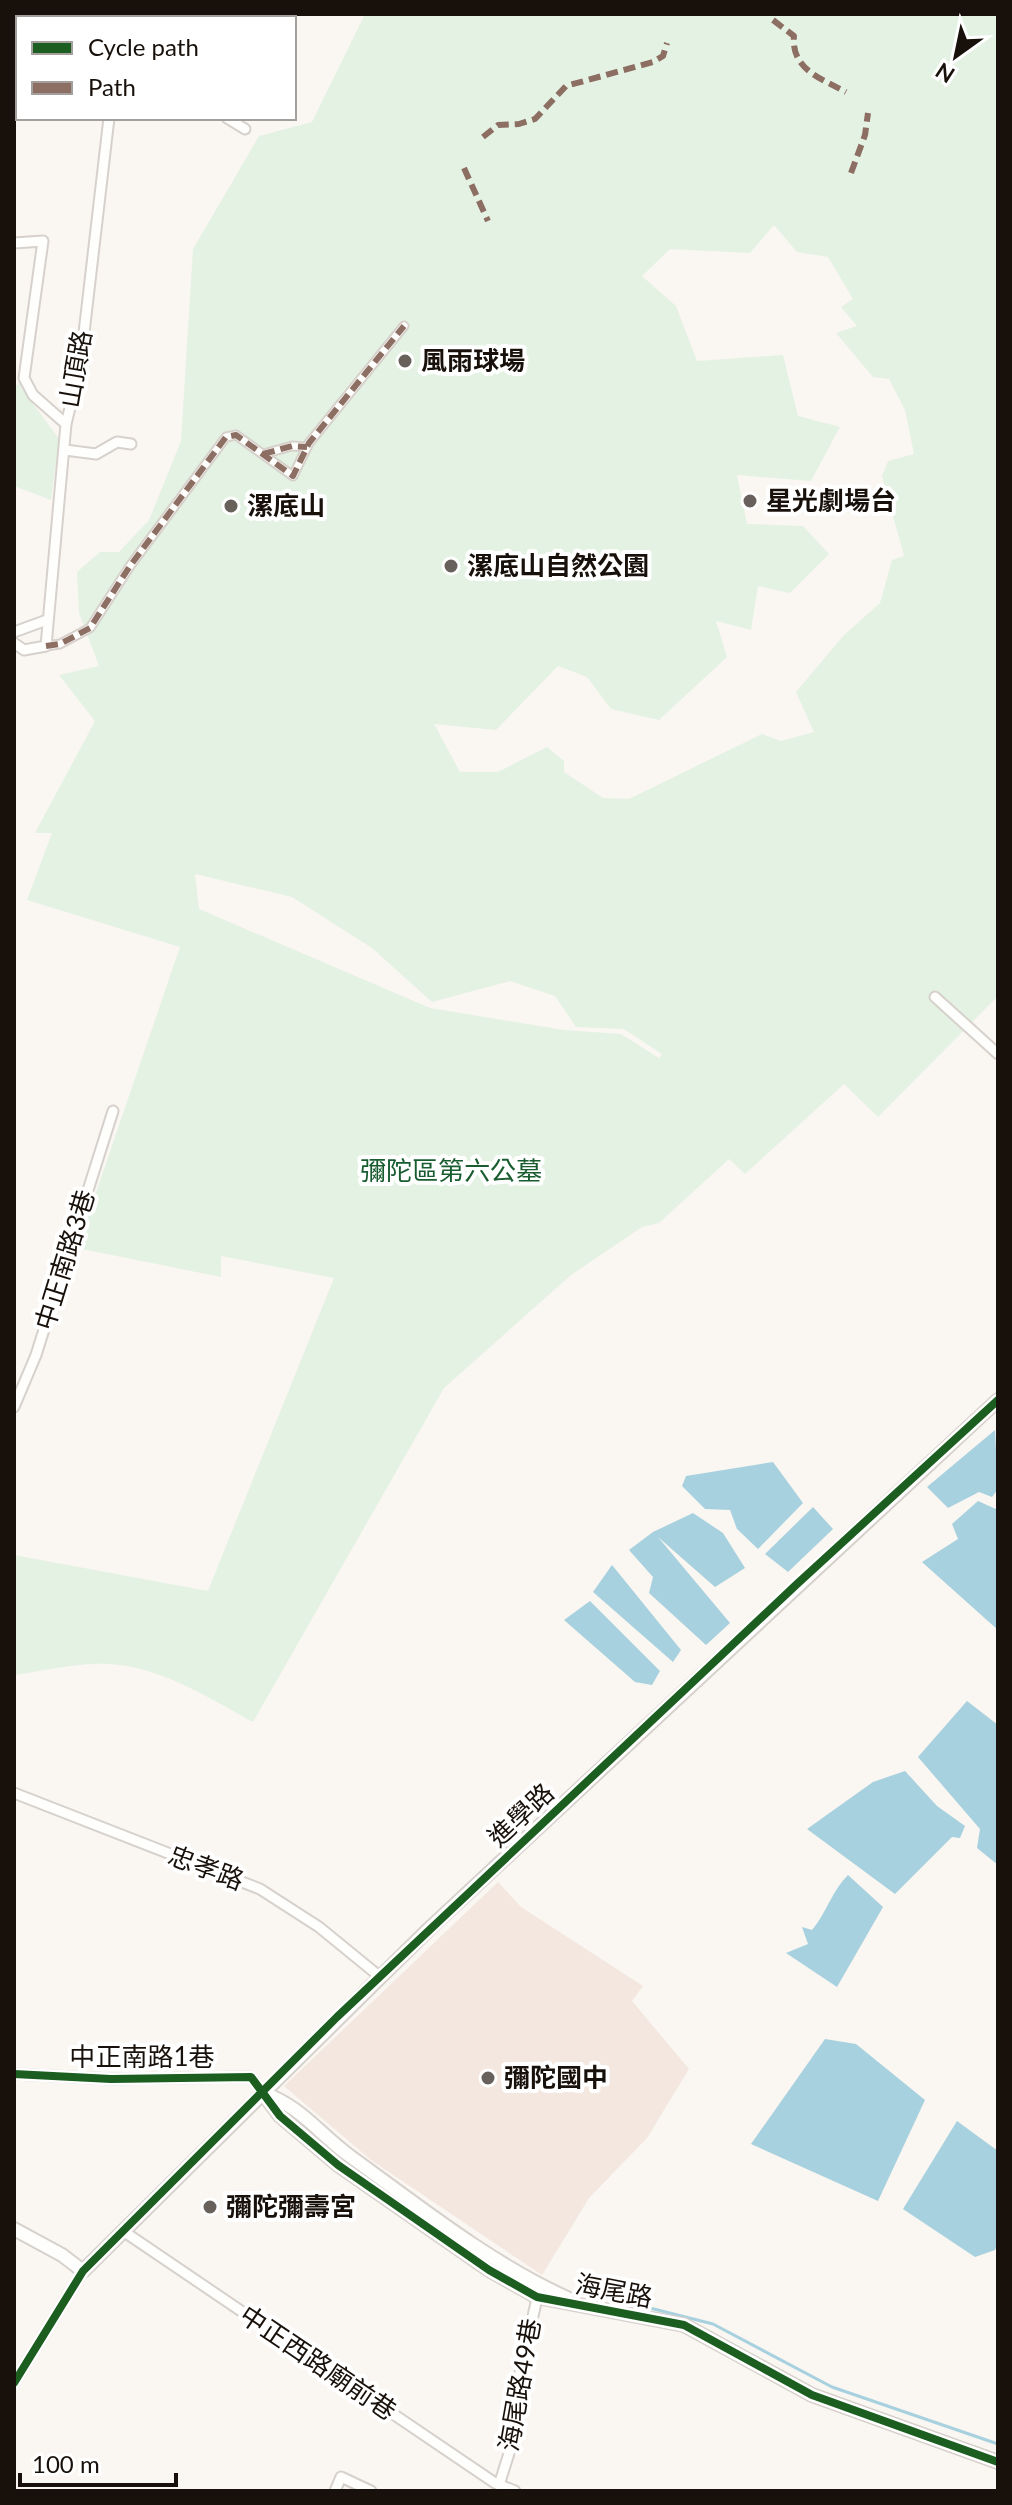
<svg xmlns="http://www.w3.org/2000/svg" width="1012" height="2505" font-family="Lato,'Noto Sans TC',sans-serif">
<style>
.built{fill:#f3e7df}
.green{fill:#e4f2e3;fill-rule:evenodd}
.water{fill:#a7d1de}
.lines{fill:none;stroke-linecap:round;stroke-linejoin:round}
.stream{stroke:#a7d1de;stroke-width:3}
.pedestrian-casing{stroke:#d7d1cc;stroke-width:11}
.minor-casing{stroke:#d7d1cc;stroke-width:13}
.tertiary-casing{stroke:#d7d1cc;stroke-width:16}
.pedestrian{stroke:#fefefd;stroke-width:7}
.minor{stroke:#fefefd;stroke-width:9}
.tertiary{stroke:#fefefd;stroke-width:12}
.quiet{stroke:#8d6e63;stroke-width:6;stroke-dasharray:12 6;stroke-linecap:butt}
.cycleway-casing{stroke:#fff;stroke-width:13}
.cycleway{stroke:#1b5e20;stroke-width:8}
.poi-dot{fill:#67605b;stroke:#fff;stroke-width:3}
.labels{text-anchor:middle;stroke-width:8;stroke-linejoin:round;paint-order:stroke}
.poi-label{font-size:26px;font-weight:bold;fill:#18100a;stroke:#fff;text-anchor:start}
.street-label{font-size:26px;fill:#18100a;stroke:#fff}
.park-label{font-size:26px;fill:#185c2f;stroke:#fff}
</style>
<rect width="100%" height="100%" fill="#faf6f2"/>
<path class="built" d="M 498,1882 L 521,1907 L 643,1986 L 632,2001 L 689,2069 L 647,2138 L 589,2198 L 542,2275 L 371,2160 L 284,2086 Z"/>
<g class="green">
<path d="M 365,14 L 998,14 L 998,996 L 878,1117 L 844,1084 L 745,1174 L 729,1159 L 659,1223 L 642,1227 L 571,1275 L 444,1388 L 253,1722 C 205,1696 152,1661 95,1664 C 68,1665 41,1671 14,1675 L 14,1555 L 208,1591 L 334,1278 L 221,1256 L 221,1277 L 77,1248 L 180,947 L 27,900 L 52,833 L 35,833 L 95,721 L 59,675 L 99,666 L 79,613 L 77,572 L 100,552 L 119,552 L 149,520 L 181,441 L 193,249 L 259,136 L 312,122 ZM 774,225 L 797,252 L 828,257 L 853,299 L 841,307 L 857,326 L 836,333 L 873,377 L 889,379 L 905,410 L 914,454 L 888,461 L 882,476 L 904,556 L 892,560 L 880,603 L 844,635 L 796,692 L 814,732 L 781,741 L 762,734 L 629,799 L 603,798 L 564,772 L 564,761 L 547,747 L 498,772 L 460,772 L 434,724 L 496,730 L 558,666 L 587,677 L 611,709 L 659,720 L 727,657 L 716,621 L 751,630 L 758,586 L 790,593 L 829,554 L 803,526 L 747,524 L 737,475 L 811,481 L 840,427 L 798,416 L 783,355 L 697,361 L 676,306 L 642,276 L 670,249 L 750,253 ZM 195,874 L 292,897 L 372,948 L 432,1002 L 510,981 L 555,996 L 576,1027 L 624,1029 L 662,1054 L 659,1058 L 621,1034 L 564,1030 L 430,1008 L 199,909 Z"/>
<path d="M 20,381 L 22,389 L 59,439 L 51,500 L 14,486 L 14,389 Z"/>
</g>
<g class="water">
<path d="M 995,1430 L 998,1489 L 992,1497 L 979,1492 L 948,1508 L 927,1487 Z"/>
<path d="M 773,1462 L 803,1503 L 758,1549 L 737,1529 L 730,1510 L 705,1509 L 682,1486 L 686,1476 Z"/>
<path d="M 978,1501 L 998,1510 L 998,1630 L 922,1562 L 958,1539 L 952,1524 Z"/>
<path d="M 813,1507 L 833,1529 L 788,1572 L 765,1554 Z"/>
<path d="M 693,1513 L 723,1533 L 745,1568 L 715,1587 L 658,1537 L 730,1623 L 706,1645 L 649,1593 L 653,1577 L 629,1550 L 653,1532 Z"/>
<path d="M 612,1565 L 681,1650 L 673,1662 L 593,1592 Z"/>
<path d="M 590,1601 L 660,1671 L 652,1685 L 635,1682 L 564,1620 Z"/>
<path d="M 967,1701 L 998,1725 L 998,1865 L 977,1848 L 980,1829 L 918,1757 Z"/>
<path d="M 905,1771 L 937,1806 L 965,1826 L 960,1838 L 952,1837 L 895,1894 L 807,1829 L 873,1782 Z"/>
<path d="M 848,1875 L 883,1907 L 837,1987 L 786,1953 L 808,1944 L 802,1927 L 812,1930 C 827,1912 831,1892 848,1875 Z"/>
<path d="M 825,2039 L 856,2044 L 925,2100 L 878,2201 L 751,2144 Z"/>
<path d="M 957,2121 L 998,2151 L 998,2243 L 995,2250 L 975,2257 L 903,2209 Z"/>
</g>
<g class="lines">
<path class="stream" d="M 646,2307 L 713,2324 L 832,2387 L 998,2444"/>
<g class="pedestrian-casing">
<g id="pedestrian">
<path d="M 263,454 L 292,446 L 307,447"/>
<path d="M 46,646 L 60,644 L 90,628 L 130,566 L 226,437 L 236,435 L 293,476 L 309,443 L 404,326"/>
</g>
</g>
<g class="minor-casing">
<g id="minor">
<path d="M 111,14 L 111,18"/>
<path d="M 227,118 L 245,129"/>
<path d="M 14,243 L 43,241 L 24,378 L 33,395 L 66,424"/>
<path d="M 65,450 L 96,454 L 117,442 L 131,444"/>
<path d="M 14,632 L 47,620"/>
<path d="M 14,643 L 24,650 L 46,646 L 66,424 L 80,367 L 109,118"/>
<path d="M 935,997 L 998,1054"/>
<path d="M 14,1407 L 36,1355 L 113,1111"/>
<path d="M 14,1793 L 260,1889 L 319,1927 L 379,1976"/>
<path d="M 14,2074 L 111,2079 L 251,2077 L 263,2093"/>
<path d="M 123,2231 L 495,2483 L 515,2491"/>
<path d="M 14,2383 L 83,2271"/>
<path d="M 499,2485 L 511,2447 L 504,2443 L 538,2294"/>
<path d="M 335,2491 L 341,2477 L 371,2491"/>
</g>
</g>
<g class="tertiary-casing">
<g id="tertiary">
<path d="M 263,2093 L 280,2116 L 338,2165 L 489,2270 L 537,2297 L 684,2325 L 812,2395 L 998,2462"/>
<path d="M 263,2093 C 302,2107 319,2134 351,2157 C 420,2207 490,2263 567,2298"/>
<path d="M 14,2229 L 62,2255 L 83,2271 L 429,1929 L 998,1400"/>
</g>
</g>
<use href="#pedestrian" class="pedestrian"/>
<use href="#minor" class="minor"/>
<use href="#tertiary" class="tertiary"/>
<g class="quiet">
<path d="M 773,20 L 794,36 C 791,69 820,78 846,92"/>
<path d="M 483,137 L 498,125 L 519,124 L 535,119 L 566,86 L 653,62 L 663,56 L 667,43"/>
<path d="M 464,168 L 488,221"/>
<path d="M 851,173 L 865,135 L 868,113"/>
<path d="M 263,454 L 292,446 L 307,447"/>
<path d="M 46,646 L 60,644 L 90,628 L 130,566 L 226,437 L 236,435 L 293,476 L 309,443 L 404,326"/>
</g>
<g class="cycleway-casing">
<g id="cycleway">
<path d="M 14,2074 L 111,2079 L 251,2077 L 280,2116 L 338,2165 L 489,2270 L 537,2297 L 684,2325 L 812,2395 L 998,2462"/>
<path d="M 14,2383 L 83,2271 L 337,2017 L 797,1584 L 998,1400"/>
</g>
</g>
<use href="#cycleway" class="cycleway"/>
</g>
<g class="poi-dot">
<circle cx="405" cy="361" r="8"/>
<circle cx="750" cy="501" r="8"/>
<circle cx="231" cy="506" r="8"/>
<circle cx="451" cy="566" r="8"/>
<circle cx="488" cy="2078" r="8"/>
<circle cx="210" cy="2207" r="8"/>
</g>
<g class="labels">
<g class="poi-label">
<text x="421" y="370">風雨球場</text>
<text x="766" y="510">星光劇場台</text>
<text x="247" y="515">漯底山</text>
<text x="467" y="575">漯底山自然公園</text>
<text x="504" y="2087">彌陀國中</text>
<text x="226" y="2216">彌陀彌壽宮</text>
</g>
<g class="street-label">
<text transform="translate(76 369) rotate(-80)" y="9">山頂路</text>
<text transform="translate(65 1260) rotate(-73)" y="9">中正南路3巷</text>
<text transform="translate(521 1815) rotate(-43)" y="9">進學路</text>
<text transform="translate(206 1868) rotate(21)" y="9">忠孝路</text>
<text x="142" y="2066">中正南路1巷</text>
<text transform="translate(614 2291) rotate(11)" y="9">海尾路</text>
<text transform="translate(318 2363) rotate(34)" y="9">中正西路廟前巷</text>
<text transform="translate(520 2385) rotate(-80)" y="9">海尾路49巷</text>
</g>
<g class="park-label">
<text x="451" y="1180">彌陀區第六公墓</text>
</g>
</g>
<rect width="1012" height="2505" fill="none" stroke="#18100a" stroke-width="32"/>
<rect x="16" y="16" width="280" height="104" fill="#ffffff" stroke="#a39f9d" stroke-width="2"/>
<rect x="32" y="42" width="40" height="12" fill="#1b5e20" stroke="#a39f9d" stroke-width="2"/>
<text x="88" y="56" font-size="24" fill="#18100a">Cycle path</text>
<rect x="32" y="82" width="40" height="12" fill="#8d6e63" stroke="#a39f9d" stroke-width="2"/>
<text x="88" y="96" font-size="24" fill="#18100a">Path</text>
<g transform="translate(956 56) rotate(213)" stroke="#ffffff" stroke-width="6" paint-order="stroke">
<path d="M0-6L14 30L0 20L-14 30Z" fill="#18100a"/>
<text y="-12" font-size="22" font-weight="bold" text-anchor="middle" fill="#18100a">N</text>
</g>
<path d="M20 2473v12h156v-12" fill="none" stroke="#18100a" stroke-width="4"/>
<text x="32" y="2473" font-size="24" fill="#18100a" stroke="#ffffff" stroke-width="6" paint-order="stroke">100 m</text>
</svg>
